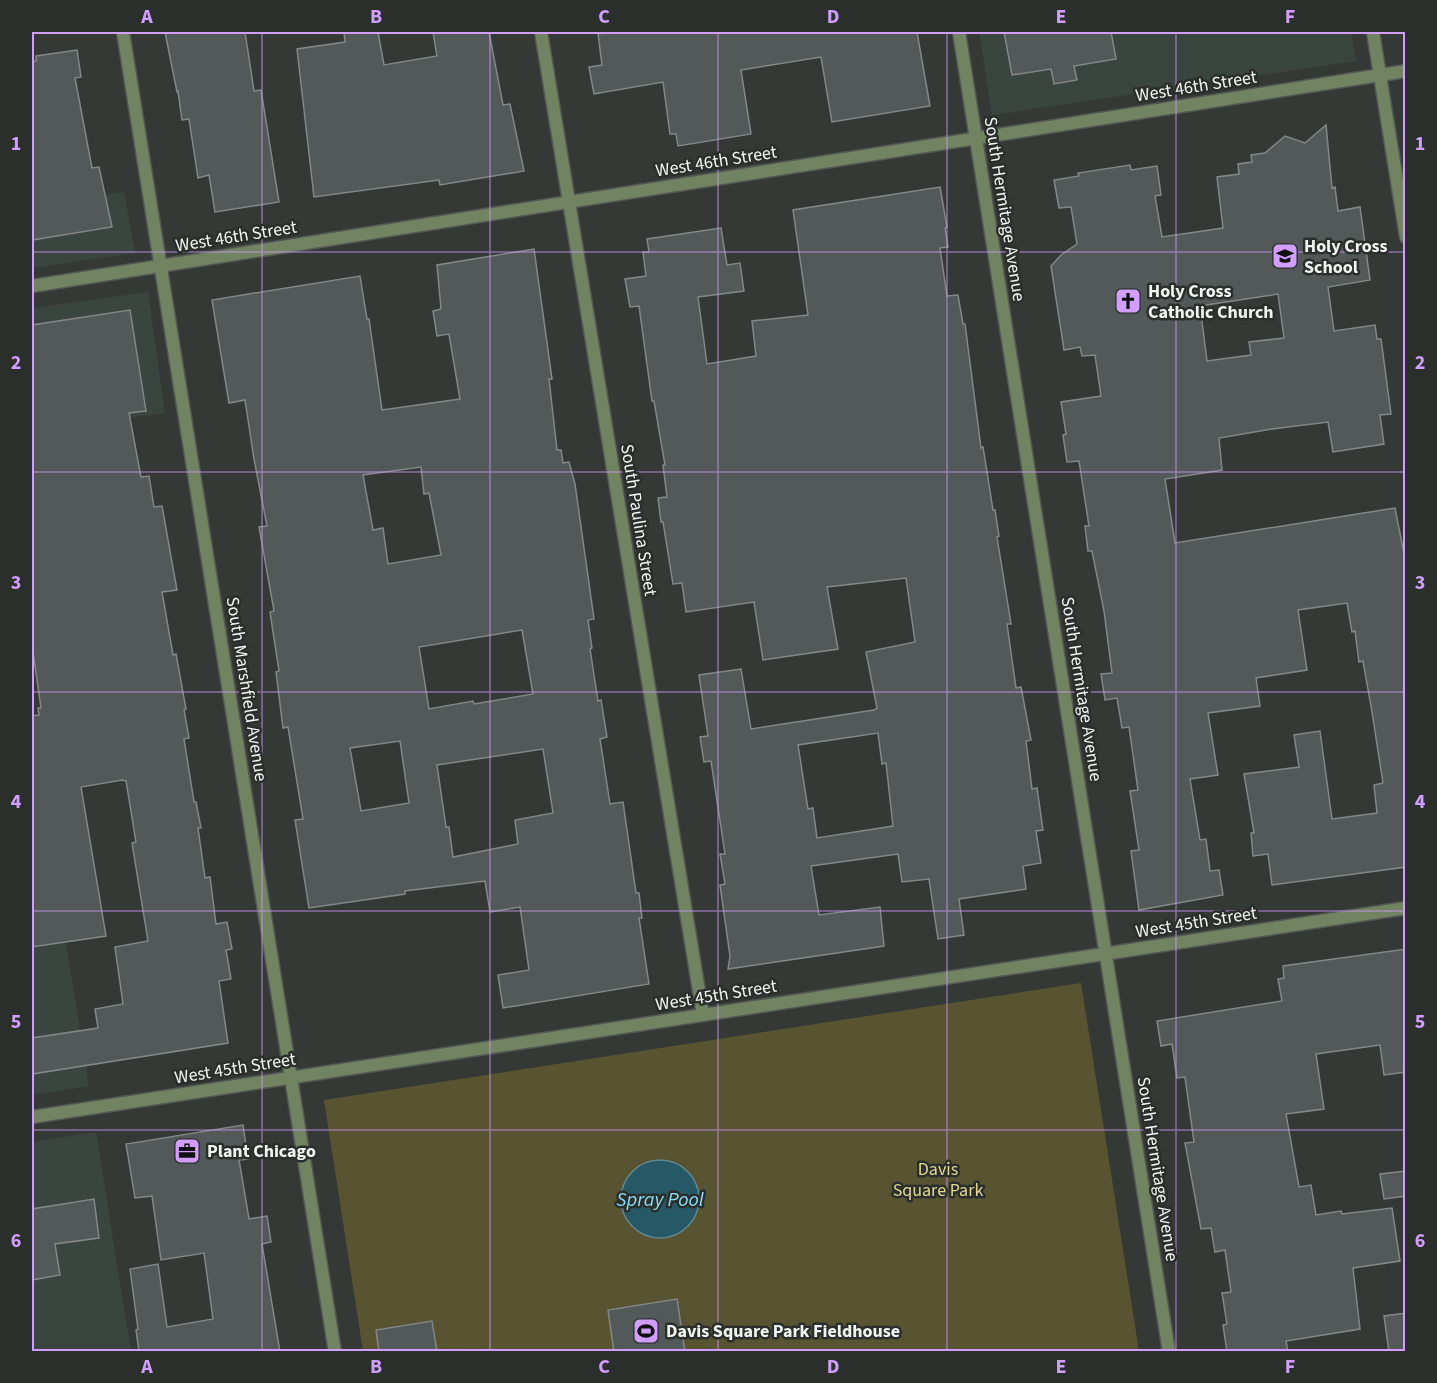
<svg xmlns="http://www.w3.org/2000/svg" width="1437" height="1383" font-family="'Source Sans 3',sans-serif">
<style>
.built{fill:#3a453f}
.green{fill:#585331}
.water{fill:#265866;stroke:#638790;stroke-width:1.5}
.building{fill:#535958;stroke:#828888;stroke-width:1.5;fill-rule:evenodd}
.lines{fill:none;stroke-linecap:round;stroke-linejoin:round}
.street-casing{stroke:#535754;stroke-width:15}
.street{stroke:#728362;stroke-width:12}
.grid{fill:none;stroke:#d19dfe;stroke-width:1.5;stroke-opacity:0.55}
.labels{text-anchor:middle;stroke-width:5;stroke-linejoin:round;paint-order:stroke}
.street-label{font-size:18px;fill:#f1f4f2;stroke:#2b2f2c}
.poi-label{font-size:18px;font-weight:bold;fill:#f1f4f2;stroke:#2b2f2c;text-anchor:start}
.park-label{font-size:18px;fill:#e2d793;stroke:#2b2f2c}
.water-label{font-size:20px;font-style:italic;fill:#8adef7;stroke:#2b2f2c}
.neatline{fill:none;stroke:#d19dfe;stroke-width:2}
.grid-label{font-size:20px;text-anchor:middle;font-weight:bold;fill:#d19dfe}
</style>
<rect width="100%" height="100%" fill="#353936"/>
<g class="built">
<path d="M 979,32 L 1351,32 L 1356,61 L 992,115 Z"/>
<path d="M 124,192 L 135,253 L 32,268 L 32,206 Z"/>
<path d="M 148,292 L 165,413 L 32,431 L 32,308 Z"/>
<path d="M 32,734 L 89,1086 L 32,1095 Z"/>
<path d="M 96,1132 L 131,1351 L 32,1352 L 32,1142 Z"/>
</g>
<path class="green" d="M 1081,983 L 1139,1351 L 363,1351 L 324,1100 Z"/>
<circle class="water" cx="660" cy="1199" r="39"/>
<g class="building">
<path d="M 165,32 L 245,32 L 254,91 L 261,90 L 279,202 L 215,212 L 209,175 L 198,178 L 189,119 L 182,120 L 178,91 L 177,92 Z"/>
<path d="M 344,32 L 378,32 L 384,65 L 437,56 L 433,32 L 489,32 L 503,105 L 510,104 L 524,171 L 440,185 L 439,180 L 314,197 L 297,49 L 345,42 Z"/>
<path d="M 613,32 L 917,32 L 930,106 L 832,122 L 821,57 L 741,70 L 751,134 L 678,146 L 676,134 L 670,134 L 663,82 L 594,94 L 589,67 L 602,65 L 598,34 Z"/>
<path d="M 1004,32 L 1111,32 L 1116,59 L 1074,66 L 1077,80 L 1054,84 L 1051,69 L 1012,75 Z"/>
<path d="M 77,50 L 81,77 L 75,78 L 92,168 L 99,167 L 112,227 L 32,240 L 32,62 L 36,61 L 36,56 Z"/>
<path d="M 1326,125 L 1332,188 L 1335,187 L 1338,211 L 1360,207 L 1370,280 L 1328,287 L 1334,331 L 1375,325 L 1377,339 L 1381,339 L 1391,414 L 1380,415 L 1384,444 L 1333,452 L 1328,422 L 1272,429 L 1219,438 L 1222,470 L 1165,479 L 1175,543 L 1395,508 L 1406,564 L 1406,867 L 1272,885 L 1268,854 L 1253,856 L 1251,833 L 1254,833 L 1244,774 L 1299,767 L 1294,735 L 1320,731 L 1332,819 L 1377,813 L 1374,785 L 1383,783 L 1372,712 L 1363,661 L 1359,662 L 1355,631 L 1352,632 L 1347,603 L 1298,610 L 1307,670 L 1256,678 L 1260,706 L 1208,713 L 1218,775 L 1190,779 L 1200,840 L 1206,839 L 1210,871 L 1219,870 L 1223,895 L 1139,910 L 1131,851 L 1139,850 L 1130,791 L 1138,790 L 1129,727 L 1122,728 L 1117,698 L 1105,700 L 1101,674 L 1112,673 L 1104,611 L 1092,551 L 1088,551 L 1085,526 L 1089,526 L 1079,461 L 1067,462 L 1063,435 L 1066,434 L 1061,402 L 1101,396 L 1095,355 L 1082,356 L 1080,347 L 1064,350 L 1051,266 L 1061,255 L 1077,244 L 1071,207 L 1059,208 L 1054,180 L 1079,176 L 1078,173 L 1130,165 L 1131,170 L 1157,166 L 1161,195 L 1155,196 L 1162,237 L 1223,228 L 1217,177 L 1239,174 L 1238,164 L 1252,162 L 1251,155 L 1265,153 L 1285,136 L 1305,143 ZM 1278,294 L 1284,338 L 1249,342 L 1251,355 L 1207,361 L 1200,306 Z"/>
<path d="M 940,187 L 947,227 L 945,228 L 948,247 L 940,248 L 947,296 L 958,295 L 963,324 L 965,324 L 981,448 L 983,447 L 993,510 L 995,510 L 999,536 L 997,537 L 1011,624 L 1007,624 L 1016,688 L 1021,687 L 1031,740 L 1026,741 L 1032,789 L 1037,788 L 1043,830 L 1036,831 L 1041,863 L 1023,866 L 1026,889 L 959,899 L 964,935 L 938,939 L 929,879 L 902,882 L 898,854 L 811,866 L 819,915 L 880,907 L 884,946 L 728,969 L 730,956 L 720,885 L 725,884 L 720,854 L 725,854 L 711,761 L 704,762 L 700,737 L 708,736 L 699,675 L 741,669 L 751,729 L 874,710 L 877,708 L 866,652 L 915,642 L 906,578 L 827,587 L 838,649 L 763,660 L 754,602 L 686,612 L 682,583 L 673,584 L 663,522 L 661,522 L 658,498 L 667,497 L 663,465 L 665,465 L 654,401 L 652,401 L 639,306 L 630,307 L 625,279 L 646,276 L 643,252 L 649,252 L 647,239 L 721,228 L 727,265 L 740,263 L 744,291 L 698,297 L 707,364 L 756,356 L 752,321 L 808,315 L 793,210 ZM 878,733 L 882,764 L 886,763 L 893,826 L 817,838 L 813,808 L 808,809 L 798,745 Z"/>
<path d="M 534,249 L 552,379 L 549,379 L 557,450 L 561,450 L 563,463 L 569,462 L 575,484 L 594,619 L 588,620 L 592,648 L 590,649 L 598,701 L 601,700 L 607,737 L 600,739 L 610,804 L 623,802 L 636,893 L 639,893 L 642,918 L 639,918 L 649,984 L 503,1008 L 498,975 L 529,970 L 520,907 L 490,912 L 485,881 L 405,891 L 405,894 L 309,908 L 295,820 L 303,819 L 288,727 L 283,728 L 276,672 L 279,671 L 270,612 L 274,611 L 259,527 L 267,526 L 254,459 L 245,400 L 229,403 L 212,300 L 360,276 L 367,319 L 369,319 L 382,410 L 460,399 L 449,334 L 437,336 L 433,311 L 441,309 L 437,265 ZM 421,467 L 424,494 L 429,493 L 441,555 L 388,564 L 383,528 L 373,530 L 363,475 ZM 522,630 L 533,694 L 474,704 L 473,701 L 429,709 L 419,647 ZM 400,741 L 409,803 L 361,811 L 350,748 ZM 543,749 L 553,813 L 515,820 L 518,844 L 453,857 L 449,827 L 446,827 L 437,765 Z"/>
<path d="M 130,310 L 146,411 L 129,413 L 141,477 L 149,476 L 154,507 L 162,506 L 177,590 L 162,592 L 173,655 L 176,654 L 186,709 L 184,710 L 189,738 L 184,739 L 194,802 L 196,802 L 201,828 L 198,828 L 205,878 L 210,877 L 216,924 L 227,922 L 232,949 L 226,950 L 231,979 L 219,981 L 228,1043 L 32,1074 L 32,1038 L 98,1028 L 95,1009 L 123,1004 L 115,947 L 148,941 L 132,843 L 136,842 L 126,781 L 122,780 L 81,787 L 106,936 L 32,947 L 32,716 L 39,715 L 38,708 L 41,708 L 32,645 L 32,325 Z"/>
<path d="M 1406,949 L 1406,1072 L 1384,1075 L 1380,1045 L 1316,1054 L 1324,1109 L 1286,1114 L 1299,1187 L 1311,1185 L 1316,1215 L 1341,1211 L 1342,1214 L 1392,1208 L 1400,1261 L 1353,1268 L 1360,1329 L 1286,1341 L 1288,1352 L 1227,1352 L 1223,1325 L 1227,1324 L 1222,1293 L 1231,1292 L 1225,1250 L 1215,1252 L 1211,1228 L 1201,1229 L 1185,1143 L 1194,1142 L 1185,1077 L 1177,1078 L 1172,1044 L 1161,1046 L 1157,1021 L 1282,1001 L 1278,979 L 1284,978 L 1283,966 Z"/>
<path d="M 243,1125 L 248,1159 L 239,1160 L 249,1219 L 267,1216 L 271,1242 L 262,1244 L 280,1352 L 139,1352 L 136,1330 L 138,1329 L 130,1269 L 158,1264 L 167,1327 L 213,1319 L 204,1253 L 161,1260 L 152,1196 L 135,1198 L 126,1144 Z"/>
<path d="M 1406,1171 L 1406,1196 L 1384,1199 L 1380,1174 Z"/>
<path d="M 94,1199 L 99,1238 L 55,1244 L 60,1275 L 32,1280 L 32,1209 Z"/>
<path d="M 677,1299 L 685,1352 L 614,1352 L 608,1310 Z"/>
<path d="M 1406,1313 L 1406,1352 L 1389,1352 L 1384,1316 Z"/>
<path d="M 432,1321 L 437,1352 L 379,1352 L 376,1330 Z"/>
</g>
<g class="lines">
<g class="street-casing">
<g id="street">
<path d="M 123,32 L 335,1352"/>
<path d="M 541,32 L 703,1015"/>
<path d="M 959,32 L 1169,1352"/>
<path d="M 1373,32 L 1406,237"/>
<path d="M 32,286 L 1406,71"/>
<path d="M 32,1117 L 1406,908"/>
</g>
</g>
<use href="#street" class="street"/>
</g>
<path class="grid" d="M 262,32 L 262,1352M 490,32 L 490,1352M 718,32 L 718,1352M 947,32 L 947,1352M 1176,32 L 1176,1352M 32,252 L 1406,252M 32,472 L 1406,472M 32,692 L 1406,692M 32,911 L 1406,911M 32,1130 L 1406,1130"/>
<defs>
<g id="school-square" transform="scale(1.35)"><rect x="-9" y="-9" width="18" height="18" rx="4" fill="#d19dfe" stroke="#2b2f2c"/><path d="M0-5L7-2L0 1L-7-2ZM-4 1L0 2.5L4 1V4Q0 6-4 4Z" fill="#111"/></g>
<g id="church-square" transform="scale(1.35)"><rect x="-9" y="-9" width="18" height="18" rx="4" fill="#d19dfe" stroke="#2b2f2c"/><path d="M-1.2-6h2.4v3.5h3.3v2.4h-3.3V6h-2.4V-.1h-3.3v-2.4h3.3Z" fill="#111"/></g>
<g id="office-square" transform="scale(1.35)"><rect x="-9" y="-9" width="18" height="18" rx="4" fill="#d19dfe" stroke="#2b2f2c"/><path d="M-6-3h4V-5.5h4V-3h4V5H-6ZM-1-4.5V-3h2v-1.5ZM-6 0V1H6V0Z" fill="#111"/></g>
<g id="stadium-square" transform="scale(1.35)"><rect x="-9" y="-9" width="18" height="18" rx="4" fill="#d19dfe" stroke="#2b2f2c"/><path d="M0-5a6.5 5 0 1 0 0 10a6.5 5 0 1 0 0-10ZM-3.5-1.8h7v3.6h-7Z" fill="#111"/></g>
</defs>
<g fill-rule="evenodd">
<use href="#school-square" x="1285" y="256"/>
<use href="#church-square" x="1128" y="301"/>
<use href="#office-square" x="187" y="1151"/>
<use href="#stadium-square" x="646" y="1331"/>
</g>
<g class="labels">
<g class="street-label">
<text transform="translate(1196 86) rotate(-9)" y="6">West 46th Street</text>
<text transform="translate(716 161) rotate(-9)" y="6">West 46th Street</text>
<text transform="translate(1005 209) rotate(81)" y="6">South Hermitage Avenue</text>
<text transform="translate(236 236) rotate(-9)" y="6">West 46th Street</text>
<text transform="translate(639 520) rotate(81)" y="6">South Paulina Street</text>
<text transform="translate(247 689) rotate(81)" y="6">South Marshfield Avenue</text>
<text transform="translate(1082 689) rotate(81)" y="6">South Hermitage Avenue</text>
<text transform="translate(1196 922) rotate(-9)" y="6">West 45th Street</text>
<text transform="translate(716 995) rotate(-9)" y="6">West 45th Street</text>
<text transform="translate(235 1068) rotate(-9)" y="6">West 45th Street</text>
<text transform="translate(1158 1169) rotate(81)" y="6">South Hermitage Avenue</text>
</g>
<g class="poi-label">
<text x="1304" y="252">Holy Cross<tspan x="1304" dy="21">School</tspan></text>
<text x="1148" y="297">Holy Cross<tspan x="1148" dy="21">Catholic Church</tspan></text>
<text x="207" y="1157">Plant Chicago</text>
<text x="666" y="1337">Davis Square Park Fieldhouse</text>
</g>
<g class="park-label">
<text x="938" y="1175">Davis<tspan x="938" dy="21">Square Park</tspan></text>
</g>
<g class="water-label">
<text x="660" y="1206">Spray Pool</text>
</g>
</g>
<rect width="1437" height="1383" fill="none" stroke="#2b2f2c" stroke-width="66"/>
<rect x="33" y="33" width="1371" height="1317" class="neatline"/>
<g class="grid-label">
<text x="147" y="23">A</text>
<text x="376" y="23">B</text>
<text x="604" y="23">C</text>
<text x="833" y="23">D</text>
<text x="1061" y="23">E</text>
<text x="1290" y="23">F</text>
<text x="16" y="150">1</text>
<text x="1420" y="150">1</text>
<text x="16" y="369">2</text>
<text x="1420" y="369">2</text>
<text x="16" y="589">3</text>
<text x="1420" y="589">3</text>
<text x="16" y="808">4</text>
<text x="1420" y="808">4</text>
<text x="16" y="1028">5</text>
<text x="1420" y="1028">5</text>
<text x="16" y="1247">6</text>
<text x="1420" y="1247">6</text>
<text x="147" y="1373">A</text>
<text x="376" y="1373">B</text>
<text x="604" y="1373">C</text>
<text x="833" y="1373">D</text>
<text x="1061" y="1373">E</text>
<text x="1290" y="1373">F</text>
</g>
</svg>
